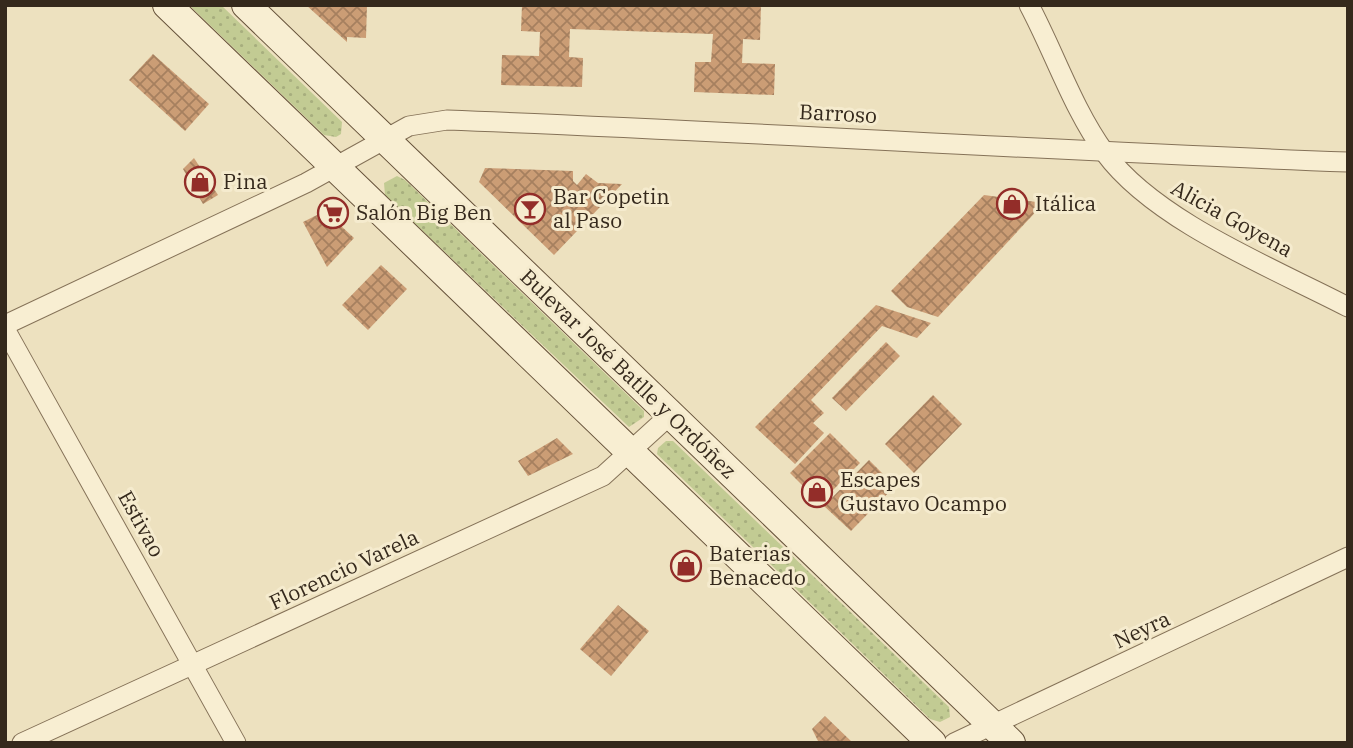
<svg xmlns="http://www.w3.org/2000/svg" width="1353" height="748" font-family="'IBM Plex Serif',serif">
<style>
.grass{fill:url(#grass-dots)}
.building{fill:url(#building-cross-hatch)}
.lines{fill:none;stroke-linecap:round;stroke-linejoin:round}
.street-casing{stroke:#857258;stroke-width:21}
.secondary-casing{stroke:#67533b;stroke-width:30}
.street{stroke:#f8eed2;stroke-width:19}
.secondary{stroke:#f8eed2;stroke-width:28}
.labels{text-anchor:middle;stroke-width:6;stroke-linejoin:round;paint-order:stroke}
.street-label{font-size:21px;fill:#35291c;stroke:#f5ebce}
.poi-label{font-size:21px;fill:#35291c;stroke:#f5ebce;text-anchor:start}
</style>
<defs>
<pattern id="grass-dots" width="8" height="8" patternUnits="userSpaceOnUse" patternTransform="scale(1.75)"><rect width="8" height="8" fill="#c2cb93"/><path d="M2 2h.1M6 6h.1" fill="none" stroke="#a7ae7e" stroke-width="1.8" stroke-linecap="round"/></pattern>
<pattern id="building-cross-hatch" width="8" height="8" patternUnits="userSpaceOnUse" patternTransform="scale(1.75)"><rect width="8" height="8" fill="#cb9d75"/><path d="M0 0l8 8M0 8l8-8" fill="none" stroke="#a6805f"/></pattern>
</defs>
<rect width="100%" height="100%" fill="#ede1bf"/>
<g class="grass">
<path d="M 189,5 L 221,5 L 342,122 L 341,134 L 336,137 L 324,135 Z"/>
<path d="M 397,176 L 405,180 L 644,411 L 644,417 L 629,427 L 385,195 L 384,183 Z"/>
<path d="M 666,441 L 673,441 L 949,707 L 950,717 L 940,722 L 930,719 L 657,454 L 658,448 Z"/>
</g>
<g class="building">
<path d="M 306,5 L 367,5 L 366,38 L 347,37 L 347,42 Z"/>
<path d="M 522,5 L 761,5 L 760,40 L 743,39 L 742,63 L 775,64 L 774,95 L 694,92 L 695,62 L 711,62 L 713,34 L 570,29 L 569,57 L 583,58 L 582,87 L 501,85 L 502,55 L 539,56 L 540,32 L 521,31 Z"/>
<path d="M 153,54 L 209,104 L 185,131 L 129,80 Z"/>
<path d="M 194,158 L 218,195 L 203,204 L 183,169 Z"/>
<path d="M 485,168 L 573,171 L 573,181 L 577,185 L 586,174 L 598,183 L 622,184 L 554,255 L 479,182 Z"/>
<path d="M 984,195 L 1044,203 L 938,317 L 907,307 L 891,291 Z"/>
<path d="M 325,211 L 354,238 L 327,267 L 303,222 Z"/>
<path d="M 381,265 L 407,289 L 368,330 L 342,305 Z"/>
<path d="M 876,305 L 931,323 L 917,338 L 882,326 L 811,400 L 824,413 L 813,423 L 824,433 L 795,464 L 755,427 Z"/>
<path d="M 886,342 L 900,356 L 846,411 L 832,398 Z"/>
<path d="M 933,395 L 962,424 L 914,473 L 885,444 Z"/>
<path d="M 830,433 L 860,463 L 820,503 L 790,473 Z"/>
<path d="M 557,438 L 573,454 L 528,476 L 518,461 Z"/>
<path d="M 869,460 L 895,486 L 851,531 L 824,506 Z"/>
<path d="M 618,605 L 649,631 L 611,676 L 580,649 Z"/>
<path d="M 825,716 L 853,743 L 819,743 L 812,729 Z"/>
</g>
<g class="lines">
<g class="street-casing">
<g id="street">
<path d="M 1029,5 C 1055,54 1073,109 1105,153 C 1155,221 1273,268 1348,307"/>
<path d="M 5,325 L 306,183 L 409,126 L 447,120 C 747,131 1047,151 1348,162"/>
<path d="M 5,329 L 236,743"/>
<path d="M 22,743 L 603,476 L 670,415"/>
<path d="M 954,743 L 1348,557"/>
</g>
</g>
<g class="secondary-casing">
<g id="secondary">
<path d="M 167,5 L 932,743"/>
<path d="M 246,5 L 1011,743"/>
</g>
</g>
<use href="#street" class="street"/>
<use href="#secondary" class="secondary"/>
</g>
<defs>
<g id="shop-ring" transform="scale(1.575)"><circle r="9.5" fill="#f5ebce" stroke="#932d29" stroke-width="1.5"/><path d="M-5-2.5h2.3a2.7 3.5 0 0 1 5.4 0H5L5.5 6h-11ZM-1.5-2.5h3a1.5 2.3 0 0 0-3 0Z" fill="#932d29"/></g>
<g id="bar-ring" transform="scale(1.575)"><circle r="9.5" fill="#f5ebce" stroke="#932d29" stroke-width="1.5"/><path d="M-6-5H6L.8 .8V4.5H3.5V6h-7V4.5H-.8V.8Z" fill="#932d29"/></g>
<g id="supermarket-ring" transform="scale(1.575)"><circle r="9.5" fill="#f5ebce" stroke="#932d29" stroke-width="1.5"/><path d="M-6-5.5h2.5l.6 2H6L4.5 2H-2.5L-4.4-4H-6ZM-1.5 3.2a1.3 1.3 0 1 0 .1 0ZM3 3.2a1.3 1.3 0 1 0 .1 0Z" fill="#932d29"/></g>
</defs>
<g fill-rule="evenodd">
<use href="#shop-ring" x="200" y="182"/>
<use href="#shop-ring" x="1012" y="204"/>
<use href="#bar-ring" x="530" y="209"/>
<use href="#supermarket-ring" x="333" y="213"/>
<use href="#shop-ring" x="817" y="492"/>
<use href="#shop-ring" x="686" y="566"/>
</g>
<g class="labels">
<g class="street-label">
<text transform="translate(838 114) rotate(3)" y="7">Barroso</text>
<text transform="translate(1232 219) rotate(29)" y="7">Alicia Goyena</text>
<text transform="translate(628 374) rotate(44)" y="7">Bulevar José Batlle y Ordóñez</text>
<text transform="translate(141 524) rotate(61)" y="7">Estivao</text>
<text transform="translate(344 570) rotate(-25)" y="7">Florencio Varela</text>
<text transform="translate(1142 630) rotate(-25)" y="7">Neyra</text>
</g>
<g class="poi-label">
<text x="223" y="189">Pina</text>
<text x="553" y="204">Bar Copetin<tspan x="553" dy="24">al Paso</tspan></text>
<text x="1035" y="211">Itálica</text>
<text x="356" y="220">Salón Big Ben</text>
<text x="840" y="487">Escapes<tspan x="840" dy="24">Gustavo Ocampo</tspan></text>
<text x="709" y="561">Baterias<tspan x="709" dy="24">Benacedo</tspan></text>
</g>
</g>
<rect width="1353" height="748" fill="none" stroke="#35291c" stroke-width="14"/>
</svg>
